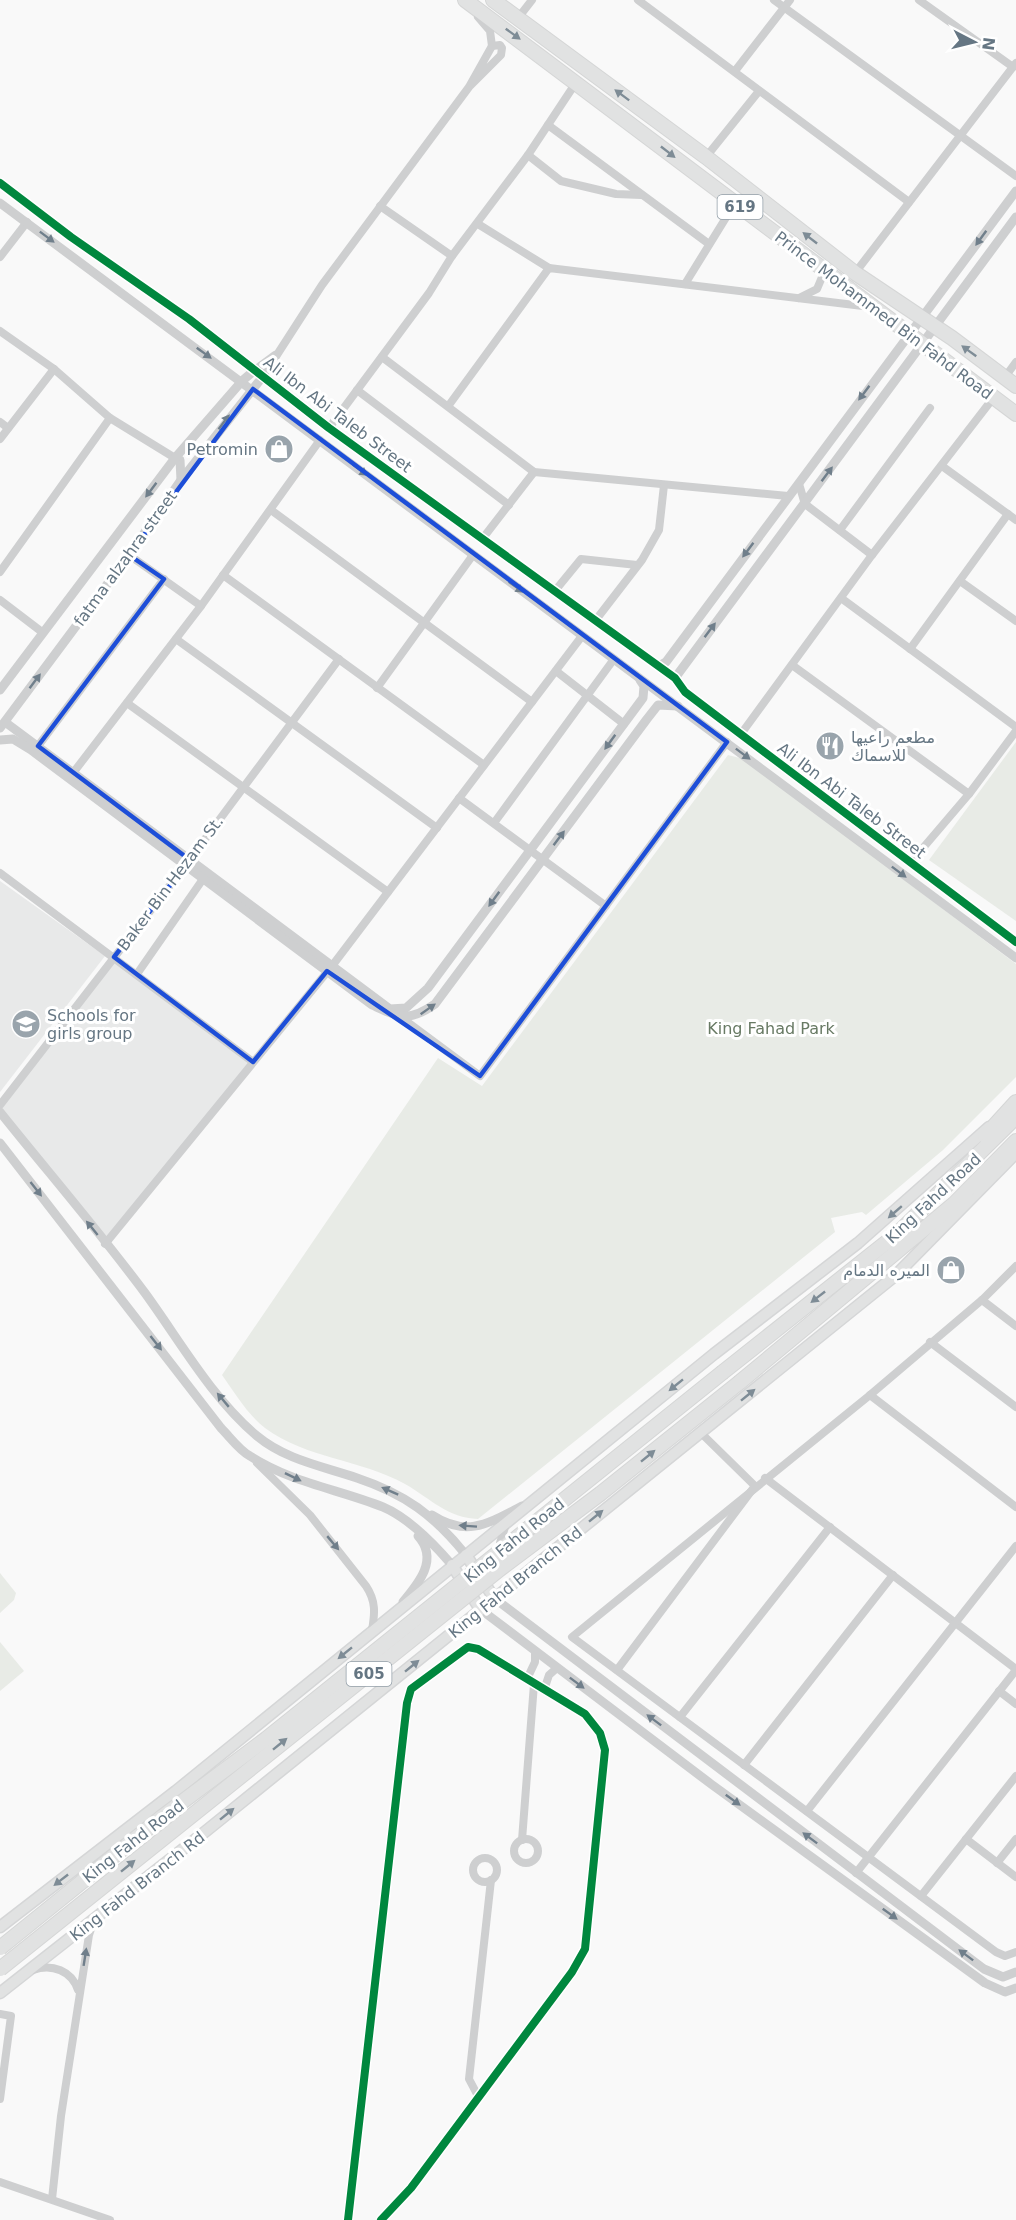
<svg xmlns="http://www.w3.org/2000/svg" width="1016" height="2220" font-family="'DejaVu Sans','Noto Sans Arabic',sans-serif">
<style>
.built{fill:#e8e9e9}
.green{fill:#e8ebe6}
.lines{fill:none;stroke-linecap:round;stroke-linejoin:round}
.secondary-casing{stroke:#d5d6d7;stroke-width:13}
.motorway-casing{stroke:#d5d6d6;stroke-width:16}
.minor{stroke:#cecfd0;stroke-width:8}
.tertiary{stroke:#cecfd0;stroke-width:9}
.secondary{stroke:#e1e2e2;stroke-width:10}
.motorway{stroke:#e1e2e2;stroke-width:14}
.motorway-bridge-casing{stroke:#d5d6d6;stroke-width:16;stroke-linecap:butt}
.motorway-bridge{stroke:#e1e2e2;stroke-width:14}
.cycleway-casing{stroke:#fff;stroke-width:11}
.cycleway{stroke:#00873e;stroke-width:8}
.oneway{fill:#7e8c96}
.oneway2{fill:#707f8b}
.marked{fill:none;stroke:#1d4ed8;stroke-width:4.5;stroke-linejoin:round}
.labels{text-anchor:middle;stroke-width:6;stroke-linejoin:round;paint-order:stroke}
.shield{fill:#fff;stroke:#939fa8;stroke-width:1.5}
.shield-label{font-size:15px;font-weight:bold;fill:#657683}
.street-label{font-size:16px;fill:#657683;stroke:#fff}
.poi-label{font-size:16px;fill:#657683;stroke:#fff;text-anchor:end}
.park-label{font-size:16px;fill:#687a64;stroke:#fff}
</style>
<rect width="100%" height="100%" fill="#f9f9f9"/>
<g class="built">
<path d="M 0,881 L 105,956 L 0,1092 Z"/>
<path d="M 114,957 L 253,1062 L 105,1244 L 0,1112 L 0,1105 Z"/>
</g>
<g class="green">
<path d="M 1016,742 L 1016,921 L 929,860 Z"/>
<path d="M 728,755 L 744,759 L 1016,964 L 1016,1077 L 943,1150 L 866,1215 L 862,1212 L 831,1218 L 835,1232 L 478,1519 C 448,1518 431,1499 405,1484 C 360,1459 307,1459 265,1428 C 247,1414 235,1393 222,1375 L 438,1058 L 482,1086 Z"/>
<path d="M 0,1573 L 16,1593 L 14,1600 L 0,1613 Z"/>
<path d="M 0,1642 L 24,1671 L 0,1691 Z"/>
</g>
<g class="lines">
<g class="secondary-casing">
<g id="secondary">
<path d="M 466,1555 L 494,1598"/>
<path d="M 452,1565 L 480,1609"/>
<path d="M 0,1927 L 176,1791 L 714,1354 L 858,1243 L 989,1127"/>
<path d="M 0,1993 L 206,1831 L 896,1275 L 1016,1153"/>
</g>
</g>
<g class="motorway-casing">
<g id="motorway">
<path d="M 465,0 L 1016,414"/>
<path d="M 493,0 L 706,157 L 855,273 L 952,338 L 1016,386"/>
<path d="M 985,1136 L 1016,1102"/>
<path d="M 723,1372 L 897,1234 L 1016,1117"/>
<path d="M 740,1382 L 954,1204 L 1016,1141"/>
</g>
</g>
<g class="minor">
<path d="M 638,0 L 909,202"/>
<path d="M 774,0 L 1016,176"/>
<path d="M 919,0 L 1013,67"/>
<path d="M 478,17 L 490,31 L 492,46"/>
<path d="M 518,18 L 532,0"/>
<path d="M 735,71 L 790,0"/>
<path d="M 548,125 L 709,244"/>
<path d="M 528,155 L 561,181 L 616,194 L 641,195"/>
<path d="M 706,157 L 759,91"/>
<path d="M 380,206 L 452,256"/>
<path d="M 478,224 L 549,268"/>
<path d="M 0,257 L 27,222"/>
<path d="M 855,273 L 1016,63"/>
<path d="M 685,284 L 735,203"/>
<path d="M 799,298 L 817,289 L 825,270"/>
<path d="M 0,331 L 54,369 L 110,418 L 175,458"/>
<path d="M 382,357 L 534,472 L 788,496"/>
<path d="M 256,369 L 275,355"/>
<path d="M 264,375 L 322,285 L 469,87 L 492,46 L 500,45 L 502,48 L 501,55 L 469,87"/>
<path d="M 1005,377 L 1016,362"/>
<path d="M 357,390 L 509,505"/>
<path d="M 449,405 L 549,268 L 871,307"/>
<path d="M 0,422 L 8,428"/>
<path d="M 329,428 L 429,293 L 452,256 L 528,155 L 577,81"/>
<path d="M 0,439 L 54,369"/>
<path d="M 942,466 L 1016,520"/>
<path d="M 799,484 L 805,504 L 872,555"/>
<path d="M 271,510 L 532,702"/>
<path d="M 840,530 L 930,408"/>
<path d="M 483,538 L 534,472"/>
<path d="M 129,555 L 201,606"/>
<path d="M 0,572 L 110,418"/>
<path d="M 223,575 L 484,765"/>
<path d="M 960,581 L 1016,621"/>
<path d="M 554,592 L 581,559 L 637,565"/>
<path d="M 841,598 L 1016,727"/>
<path d="M 0,600 L 42,632"/>
<path d="M 595,621 L 642,560 L 659,530 L 664,485"/>
<path d="M 176,639 L 437,828"/>
<path d="M 910,649 L 1008,514"/>
<path d="M 792,665 L 969,794"/>
<path d="M 556,671 L 624,724"/>
<path d="M 377,688 L 473,555"/>
<path d="M 127,703 L 388,892"/>
<path d="M 741,734 L 872,555 L 994,397"/>
<path d="M 38,746 L 164,579"/>
<path d="M 73,773 L 201,606 L 320,440"/>
<path d="M 459,798 L 606,906"/>
<path d="M 494,823 L 614,659"/>
<path d="M 911,862 L 969,794 L 1016,731"/>
<path d="M 0,873 L 253,1062"/>
<path d="M 137,974 L 203,879"/>
<path d="M 402,1018 L 480,1076 L 727,742"/>
<path d="M 0,1105 L 185,866 L 339,659"/>
<path d="M 105,1244 L 332,966 L 582,636"/>
<path d="M 1016,1266 L 983,1299 L 870,1395 L 572,1637 L 996,1952 L 1005,1956 L 1016,1952"/>
<path d="M 982,1300 L 1016,1326"/>
<path d="M 930,1342 L 1016,1407"/>
<path d="M 870,1395 L 1016,1507"/>
<path d="M 257,1463 L 310,1515 L 366,1586 C 376,1601 375,1613 372,1630"/>
<path d="M 765,1478 L 1016,1669"/>
<path d="M 504,1550 L 500,1543 L 506,1524"/>
<path d="M 617,1670 L 755,1486 L 701,1433"/>
<path d="M 527,1679 L 535,1662 L 535,1651"/>
<path d="M 544,1690 L 549,1675 L 557,1668"/>
<path d="M 999,1691 L 1016,1704"/>
<path d="M 680,1717 L 830,1527"/>
<path d="M 744,1765 L 893,1575"/>
<path d="M 807,1811 L 1016,1546"/>
<path d="M 966,1839 L 1016,1877"/>
<circle cx="526" cy="1851" r="12"/>
<path d="M 522,1840 L 534,1684"/>
<circle cx="485" cy="1870" r="12"/>
<path d="M 997,1863 L 1016,1839"/>
<path d="M 856,1873 L 1016,1670"/>
<path d="M 921,1896 L 1016,1776"/>
<path d="M 33,1970 C 52,1963 72,1971 78,1990"/>
<path d="M 0,2014 L 11,2016 L 0,2099"/>
<path d="M 479,2098 L 469,2079 L 491,1880"/>
<path d="M 0,2182 L 110,2220"/>
<path d="M 52,2199 L 61,2116 L 89,1935 L 94,1920"/>
<path d="M 348,2220 L 407,1703 L 411,1689 L 468,1647 L 478,1649 L 585,1714 L 600,1733 L 605,1750 L 585,1949 L 572,1972 L 411,2188 L 381,2220"/>
</g>
<g class="tertiary">
<path d="M 0,183 L 71,237 L 189,319 L 329,428 L 675,678 L 685,692 L 1016,942"/>
<path d="M 0,203 L 1016,958"/>
<path d="M 175,458 L 180,460 L 181,480"/>
<path d="M 659,666 L 666,662 L 1016,191"/>
<path d="M 675,678 L 1016,217"/>
<path d="M 0,690 L 175,458 L 242,381 L 256,369"/>
<path d="M 5,722 L 390,1009 L 406,1008 L 428,988 L 643,698 L 644,686 L 640,680"/>
<path d="M 0,728 L 129,555 L 181,480 L 264,375"/>
<path d="M 0,740 L 13,739 L 31,750 L 372,1005 C 399,1017 408,1023 435,1004 L 647,719 L 658,705 L 678,706"/>
<path d="M 0,1112 C 48,1172 99,1231 145,1293 C 180,1341 211,1397 257,1436 C 286,1460 322,1466 357,1478 C 405,1494 434,1515 466,1555"/>
<path d="M 0,1143 L 221,1428 C 230,1437 239,1450 250,1456 C 292,1483 338,1489 383,1507 C 409,1518 434,1544 452,1565"/>
<path d="M 432,1515 C 467,1538 489,1523 522,1506"/>
<path d="M 494,1598 L 984,1969 L 1003,1977 L 1016,1972"/>
<path d="M 403,1602 C 419,1583 439,1559 418,1536"/>
<path d="M 480,1609 L 711,1784 L 985,1983 L 1005,1992 L 1016,1988"/>
</g>
<use href="#secondary" class="secondary"/>
<use href="#motorway" class="motorway"/>
<g class="motorway-bridge-casing">
<g id="motorway-bridge">
<path d="M 0,1948 L 162,1817 L 266,1739 L 723,1372"/>
<path d="M 0,1969 L 500,1569 L 600,1494 L 740,1382"/>
</g>
</g>
<use href="#motorway-bridge" class="motorway-bridge"/>
<g class="cycleway-casing">
<g id="cycleway">
<path d="M 0,183 L 71,237 L 189,319 L 329,428 L 675,678 L 685,692 L 1016,942"/>
<path d="M 348,2220 L 407,1703 L 411,1689 L 468,1647 L 478,1649 L 585,1714 L 600,1733 L 605,1750 L 585,1949 L 572,1972 L 411,2188 L 381,2220"/>
</g>
</g>
<use href="#cycleway" class="cycleway"/>
</g>
<defs><path id="oneway-solid" d="M-6-.8H1V-3.2L6.5 0L1 3.2V.8H-6Z" transform="scale(1.5)"/></defs>
<g class="oneway">
<use href="#oneway-solid" transform="translate(513 34) rotate(36)"/>
<use href="#oneway-solid" transform="translate(622 95) rotate(-143)"/>
<use href="#oneway-solid" transform="translate(668 152) rotate(38)"/>
<use href="#oneway-solid" transform="translate(810 238) rotate(-142)"/>
<use href="#oneway-solid" transform="translate(969 351) rotate(-144)"/>
<use href="#oneway-solid" transform="translate(895 1212) rotate(139)"/>
<use href="#oneway-solid" transform="translate(818 1297) rotate(142)"/>
<use href="#oneway-solid" transform="translate(676 1385) rotate(141)"/>
<use href="#oneway-solid" transform="translate(748 1395) rotate(-39)"/>
<use href="#oneway-solid" transform="translate(648 1456) rotate(-39)"/>
<use href="#oneway-solid" transform="translate(596 1516) rotate(-39)"/>
<use href="#oneway-solid" transform="translate(345 1653) rotate(141)"/>
<use href="#oneway-solid" transform="translate(412 1666) rotate(-39)"/>
<use href="#oneway-solid" transform="translate(280 1744) rotate(-39)"/>
<use href="#oneway-solid" transform="translate(227 1814) rotate(-39)"/>
<use href="#oneway-solid" transform="translate(128 1866) rotate(-39)"/>
<use href="#oneway-solid" transform="translate(61 1880) rotate(142)"/>
</g>
<g class="oneway2">
<use href="#oneway-solid" transform="translate(47 237) rotate(37)"/>
<use href="#oneway-solid" transform="translate(981 238) rotate(126)"/>
<use href="#oneway-solid" transform="translate(204 353) rotate(36)"/>
<use href="#oneway-solid" transform="translate(864 393) rotate(127)"/>
<use href="#oneway-solid" transform="translate(224 422) rotate(-53)"/>
<use href="#oneway-solid" transform="translate(360 470) rotate(37)"/>
<use href="#oneway-solid" transform="translate(827 474) rotate(-53)"/>
<use href="#oneway-solid" transform="translate(151 490) rotate(127)"/>
<use href="#oneway-solid" transform="translate(748 550) rotate(127)"/>
<use href="#oneway-solid" transform="translate(516 587) rotate(36)"/>
<use href="#oneway-solid" transform="translate(710 630) rotate(-53)"/>
<use href="#oneway-solid" transform="translate(35 681) rotate(-53)"/>
<use href="#oneway-solid" transform="translate(610 742) rotate(126)"/>
<use href="#oneway-solid" transform="translate(743 754) rotate(37)"/>
<use href="#oneway-solid" transform="translate(559 838) rotate(-53)"/>
<use href="#oneway-solid" transform="translate(899 872) rotate(37)"/>
<use href="#oneway-solid" transform="translate(494 899) rotate(126)"/>
<use href="#oneway-solid" transform="translate(428 1009) rotate(-35)"/>
<use href="#oneway-solid" transform="translate(36 1189) rotate(52)"/>
<use href="#oneway-solid" transform="translate(92 1228) rotate(-129)"/>
<use href="#oneway-solid" transform="translate(156 1343) rotate(52)"/>
<use href="#oneway-solid" transform="translate(223 1400) rotate(-130)"/>
<use href="#oneway-solid" transform="translate(293 1477) rotate(26)"/>
<use href="#oneway-solid" transform="translate(390 1491) rotate(-156)"/>
<use href="#oneway-solid" transform="translate(468 1526) rotate(-176)"/>
<use href="#oneway-solid" transform="translate(333 1543) rotate(50)"/>
<use href="#oneway-solid" transform="translate(577 1683) rotate(37)"/>
<use href="#oneway-solid" transform="translate(654 1720) rotate(-143)"/>
<use href="#oneway-solid" transform="translate(733 1800) rotate(36)"/>
<use href="#oneway-solid" transform="translate(810 1838) rotate(-143)"/>
<use href="#oneway-solid" transform="translate(890 1914) rotate(36)"/>
<use href="#oneway-solid" transform="translate(966 1955) rotate(-143)"/>
<use href="#oneway-solid" transform="translate(85 1957) rotate(-81)"/>
</g>
<path class="marked" d="M 253,389 L 727,742 L 480,1076 L 327,971 L 253,1062 L 114,957 L 190,860 L 38,746 L 164,579 L 129,555 Z"/>
<defs>
<g id="shop-disc" transform="scale(1.5)"><circle r="9.5" fill="#99a4ac" stroke="#fff"/><path d="M-5-2.5h2.3a2.7 3.5 0 0 1 5.4 0H5L5.5 6h-11ZM-1.5-2.5h3a1.5 2.3 0 0 0-3 0Z" fill="#fff"/></g>
<g id="restaurant-disc" transform="scale(1.5)"><circle r="9.5" fill="#99a4ac" stroke="#fff"/><path d="M-5-6h1v4h1v-4h1v4h1v-4h1v5L-1.5 .5V6h-2V.5L-5-1ZM5-6V6H3V1.5H1.5Q1.5-4 5-6Z" fill="#fff"/></g>
<g id="school-disc" transform="scale(1.5)"><circle r="9.5" fill="#99a4ac" stroke="#fff"/><path d="M0-5L7-2L0 1L-7-2ZM-4 1L0 2.5L4 1V4Q0 6-4 4Z" fill="#fff"/></g>
</defs>
<g fill-rule="evenodd">
<use href="#shop-disc" x="279" y="449"/>
<use href="#restaurant-disc" x="830" y="746"/>
<use href="#school-disc" x="26" y="1024"/>
<use href="#shop-disc" x="951" y="1270"/>
</g>
<g class="labels">
<g class="shield">
<rect x="717.5" y="195" width="45" height="24" rx="4.5"/>
<rect x="346.5" y="1662" width="45" height="24" rx="4.5"/>
</g>
<g class="shield-label">
<text x="740" y="212">619</text>
<text x="369" y="1679">605</text>
</g>
<g class="street-label">
<text transform="translate(884 315) rotate(37)" y="6">Prince Mohammed Bin Fahd Road</text>
<text transform="translate(338 414) rotate(37)" y="6">Ali Ibn Abi Taleb Street</text>
<text transform="translate(125 558) rotate(-54)" y="6">fatma alzahra street</text>
<text transform="translate(852 800) rotate(37)" y="6">Ali Ibn Abi Taleb Street</text>
<text transform="translate(170 883) rotate(-53)" y="6">Baker Bin Hezam St.</text>
<text transform="translate(933 1198) rotate(-43)" y="6">King Fahd Road</text>
<text transform="translate(514 1540) rotate(-39)" y="6">King Fahd Road</text>
<text transform="translate(515 1582) rotate(-39)" y="6">King Fahd Branch Rd</text>
<text transform="translate(133 1841) rotate(-38)" y="6">King Fahd Road</text>
<text transform="translate(137 1886) rotate(-38)" y="6">King Fahd Branch Rd</text>
</g>
<g class="poi-label">
<text x="258" y="455">Petromin</text>
<text x="851" y="743" text-anchor="start">مطعم راعيها<tspan x="851" dy="18">للاسماك</tspan></text>
<text x="47" y="1021" text-anchor="start">Schools for<tspan x="47" dy="18">girls group</tspan></text>
<text x="930" y="1276">الميره الدمام</text>
</g>
<g class="park-label">
<text x="771" y="1034">King Fahad Park</text>
</g>
</g>
<g transform="translate(974 42) rotate(97)" stroke="#ffffff" stroke-width="4.5" paint-order="stroke">
<path d="M0-4.5L10 22L0 15L-10 22Z" fill="#657683"/>
<text y="-9" font-size="16" font-weight="bold" text-anchor="middle" fill="#657683">N</text>
</g>
</svg>
